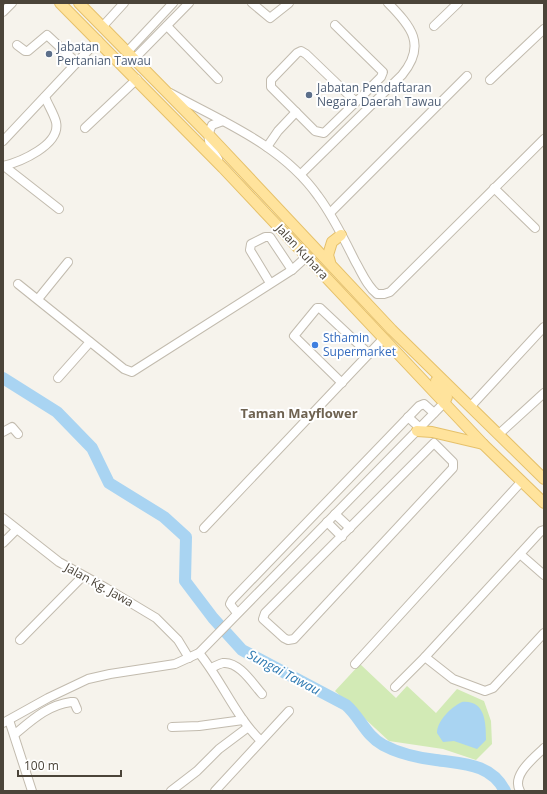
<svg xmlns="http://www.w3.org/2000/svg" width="547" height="794" font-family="'Open Sans',sans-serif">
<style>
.green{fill:#d2eab5}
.water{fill:#a9d4f2}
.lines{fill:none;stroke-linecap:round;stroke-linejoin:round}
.river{stroke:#a9d4f2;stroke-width:12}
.minor-casing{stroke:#c2bbae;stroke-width:10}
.major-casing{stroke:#e6c16a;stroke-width:12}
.minor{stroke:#fff;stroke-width:8}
.major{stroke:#ffe39c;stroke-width:10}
.service-dot{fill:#5c6f8a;stroke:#fff;stroke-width:1.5}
.shop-dot{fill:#3f7fe0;stroke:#fff;stroke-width:1.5}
.labels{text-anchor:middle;stroke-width:4;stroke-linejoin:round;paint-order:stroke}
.service-label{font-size:12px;fill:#4e5e75;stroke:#fff;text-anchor:start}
.street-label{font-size:12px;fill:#4b4439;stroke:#fff}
.shop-label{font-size:12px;fill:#366cbe;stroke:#fff;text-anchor:start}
.neighbourhood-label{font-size:13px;font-weight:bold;fill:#6e6250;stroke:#fff}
.water-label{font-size:13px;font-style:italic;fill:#2e7ab2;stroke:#fff}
</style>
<rect width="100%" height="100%" fill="#f6f3ec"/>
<path class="green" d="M 360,664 L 396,698 L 407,686 L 436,713 L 457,689 L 484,701 L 491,721 L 492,744 L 476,760 L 443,749 L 389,741 L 335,691 Z"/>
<path class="water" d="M 462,702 C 485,700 486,722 486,740 L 477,749 L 454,741 L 443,742 L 437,733 C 437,721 451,707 462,702 Z"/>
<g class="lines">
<path class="river" d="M 3,378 L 57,412 L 92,448 L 109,483 L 164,517 L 186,537 L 185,581 L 213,618 L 242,650 L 346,705 C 360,717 366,736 383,745 C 398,753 419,758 436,760 C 462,764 491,763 505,791"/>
<g class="minor-casing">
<g id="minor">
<path d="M 252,3 L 270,18 L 289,3"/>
<path d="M 3,12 L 12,3"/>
<path d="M 335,25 L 383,72 L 381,77 L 356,102"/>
<path d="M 103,26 L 124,3"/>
<path d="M 167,26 L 218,79"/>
<path d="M 434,26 L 458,3"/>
<path d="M 17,45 L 25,51 L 28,51 L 47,35 L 76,62"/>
<path d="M 128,51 L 173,3"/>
<path d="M 301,51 L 306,54 L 356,102 L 324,133 L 315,131 L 271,87 L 271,80 L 297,53 Z"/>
<path d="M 135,58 L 189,3"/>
<path d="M 490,80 L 544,29"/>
<path d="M 170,93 C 223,122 282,145 318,196 C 333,216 344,239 355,261 C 362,273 367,286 377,294 L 384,294 L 390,292 L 544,139"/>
<path d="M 85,128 L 137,79"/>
<path d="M 3,141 L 98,40"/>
<path d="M 267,147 L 278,131 L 296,112"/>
<path d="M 218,159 C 210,147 205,139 212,125 L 223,121"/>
<path d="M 3,166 C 20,162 61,145 56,122 C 54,114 48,105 45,97"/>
<path d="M 4,166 L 59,209"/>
<path d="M 301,174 L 402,75 C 427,45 411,26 388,3"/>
<path d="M 494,188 L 535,228"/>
<path d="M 330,213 L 467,76"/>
<path d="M 270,283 L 250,250 L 251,244 L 265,237 L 270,237 L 292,270"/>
<path d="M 18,284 L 124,369 L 132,372 L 292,270 L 303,260 L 303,252"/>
<path d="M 38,299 L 68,262"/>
<path d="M 58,378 L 90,342"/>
<path d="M 342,383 L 294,336 L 317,308 L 320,308 L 369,354"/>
<path d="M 471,406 L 544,327"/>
<path d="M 408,417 L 420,428"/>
<path d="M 3,432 L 12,427 L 18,434"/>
<path d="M 499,434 L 544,393"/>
<path d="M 434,443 L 453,462 L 453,468 L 294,639 L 288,640 L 284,638 L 263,619 L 265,613 Z"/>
<path d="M 335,514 L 350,528"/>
<path d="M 3,518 L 59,562 L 106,588 L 156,618 L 178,640 L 189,658"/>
<path d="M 327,522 L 342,537"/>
<path d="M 204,528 L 383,339"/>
<path d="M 3,543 L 16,530"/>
<path d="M 520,554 L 544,575"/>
<path d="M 237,613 L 230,604 L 232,600 L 419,406 L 424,404 L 434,413"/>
<path d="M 20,640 L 83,576"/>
<path d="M 199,653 C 222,681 235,716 261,741"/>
<path d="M 425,657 L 453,679 L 485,691 L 493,688 L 544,633"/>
<path d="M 355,664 L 522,481"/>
<path d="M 211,668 C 215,666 219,664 223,663 C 239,661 253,684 262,694"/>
<path d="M 395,687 L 425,657 L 541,531 L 544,530"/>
<path d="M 9,720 L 32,791"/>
<path d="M 3,723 L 48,698 L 88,679 L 110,674 L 175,664 L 199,653 L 444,403"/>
<path d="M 172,727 L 199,726 L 243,720"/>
<path d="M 15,734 C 32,720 48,705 71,702 L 74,702 L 77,709"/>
<path d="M 171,791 L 197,771 L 219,749 L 247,728"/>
<path d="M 215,791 L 289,711"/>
<path d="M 520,791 C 511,775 534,758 544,748"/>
</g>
</g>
<g class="major-casing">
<g id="major">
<path d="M 60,3 L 223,168 L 483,444 L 544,503"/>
<path d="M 79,3 L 208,134 L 392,330 L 544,479"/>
<path d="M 330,262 L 328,255 L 332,242 L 341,235"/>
<path d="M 436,381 L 444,389 L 447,397 L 444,403"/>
<path d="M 417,431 L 432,432 L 483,444"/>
</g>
</g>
<use href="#minor" class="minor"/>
<use href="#major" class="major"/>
</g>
<g class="service-dot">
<circle cx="49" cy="54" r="4"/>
<circle cx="309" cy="95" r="4"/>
</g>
<circle class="shop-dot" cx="315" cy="345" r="4"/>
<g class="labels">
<g class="service-label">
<text x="57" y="51">Jabatan<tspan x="57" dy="14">Pertanian Tawau</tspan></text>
<text x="317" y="92">Jabatan Pendaftaran<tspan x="317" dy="14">Negara Daerah Tawau</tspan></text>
</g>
<g class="street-label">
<text transform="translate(302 252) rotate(47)" y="4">Jalan Kuhara</text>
<text transform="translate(99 585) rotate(29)" y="4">Jalan Kg. Jawa</text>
</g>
<g class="shop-label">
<text x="323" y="342">Sthamin<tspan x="323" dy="14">Supermarket</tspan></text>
</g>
<g class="neighbourhood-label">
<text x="299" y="418">Taman Mayflower</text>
</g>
<g class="water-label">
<text transform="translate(284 672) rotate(28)" y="5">Sungai Tawau</text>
</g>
</g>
<rect width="547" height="794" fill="none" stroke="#4b4439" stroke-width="8"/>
<path d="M18 770v6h103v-6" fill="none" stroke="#4b4439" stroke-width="2"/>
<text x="24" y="770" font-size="12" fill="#4b4439" stroke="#ffffff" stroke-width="3" paint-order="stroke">100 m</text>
</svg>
